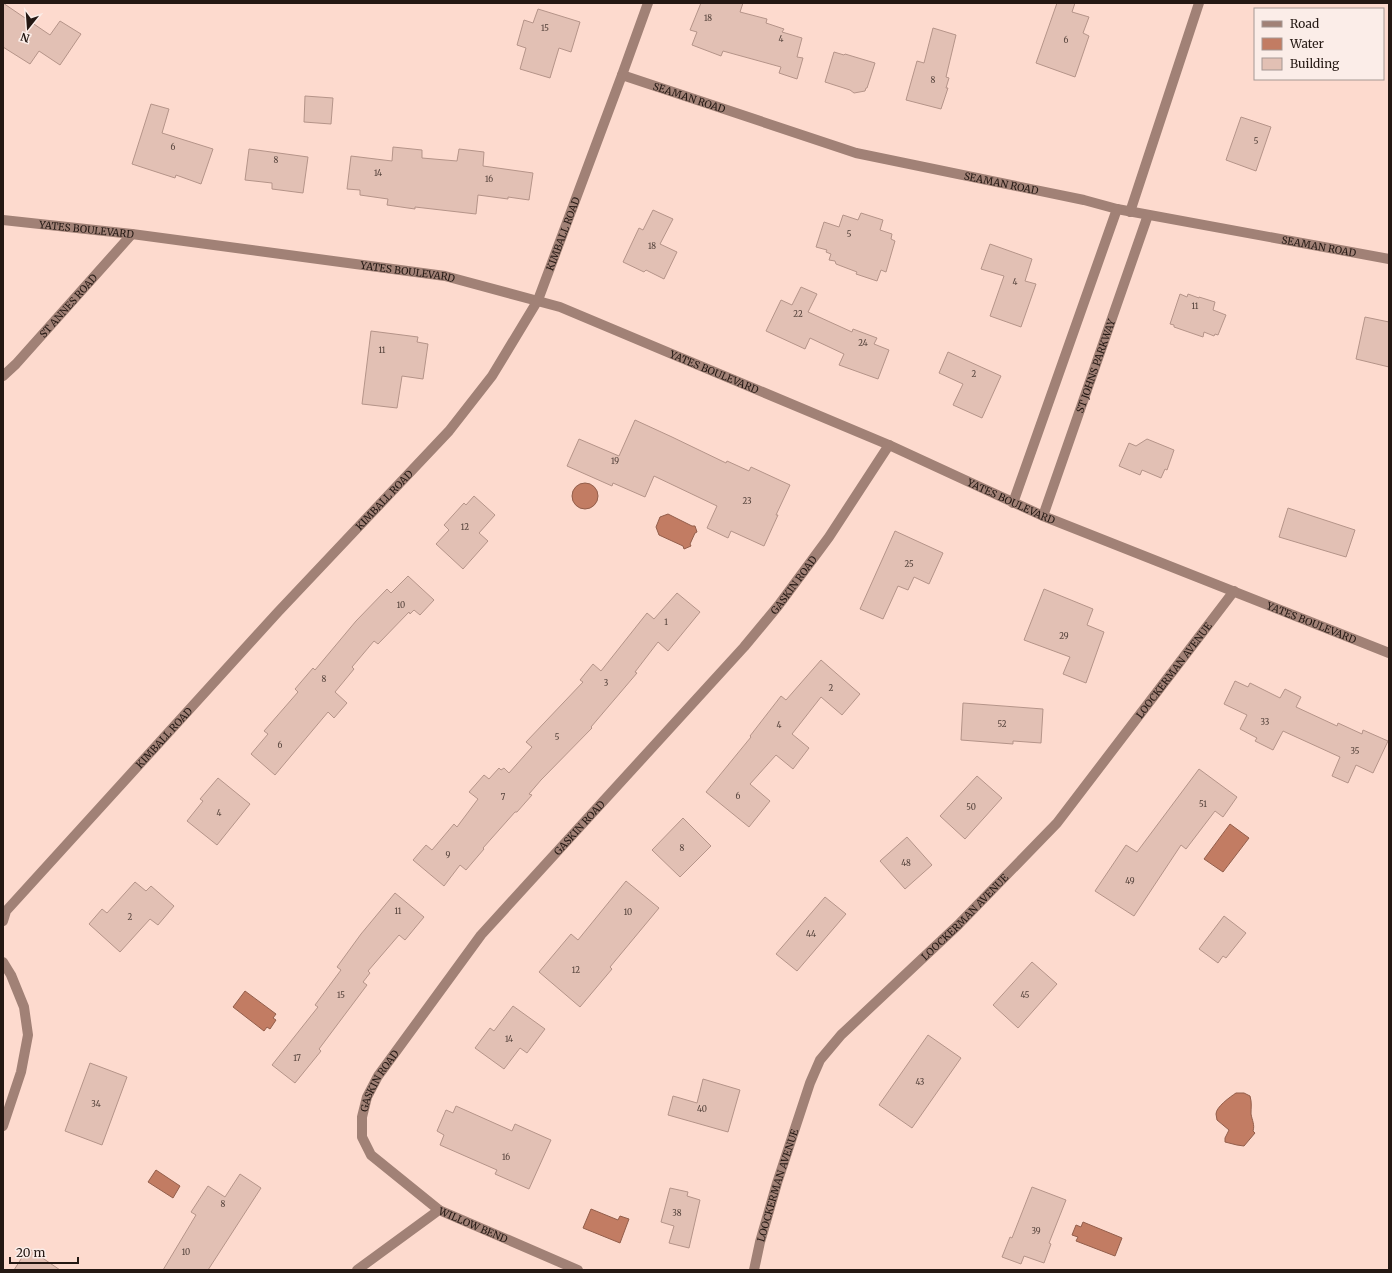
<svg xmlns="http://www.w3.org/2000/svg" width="1392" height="1273" font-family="Merriweather,serif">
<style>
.water{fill:#c27c63;stroke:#935e4b}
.building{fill:#e2c0b4;stroke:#b59489}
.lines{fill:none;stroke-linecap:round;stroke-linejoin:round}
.minor{stroke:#a18176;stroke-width:10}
.labels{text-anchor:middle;stroke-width:3;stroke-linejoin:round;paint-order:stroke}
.number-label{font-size:8px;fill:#54423b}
.street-label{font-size:10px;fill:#241813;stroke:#fbede8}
</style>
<rect width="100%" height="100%" fill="#fddace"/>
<g class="water">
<circle cx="585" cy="496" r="13"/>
<path d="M 668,514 L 692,526 L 695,526 L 697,532 L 695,533 L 690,544 L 691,546 L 684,549 L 683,546 L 659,535 L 656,527 L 660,517 Z"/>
<path d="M 1230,824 L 1249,838 L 1223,872 L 1204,859 Z"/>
<path d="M 245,991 L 276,1014 L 273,1018 L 276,1020 L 270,1029 L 267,1027 L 264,1031 L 233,1007 Z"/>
<path d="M 1236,1093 L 1244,1093 L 1250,1096 C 1252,1103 1251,1107 1251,1114 C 1252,1120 1255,1125 1253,1131 L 1255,1133 L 1244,1146 L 1237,1145 L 1225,1142 L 1225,1138 L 1229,1130 L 1217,1120 C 1217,1118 1216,1116 1216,1114 C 1216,1107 1230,1097 1236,1093 Z"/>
<path d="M 156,1170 L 180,1186 L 173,1198 L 148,1182 Z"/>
<path d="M 591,1209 L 618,1220 L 620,1216 L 629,1219 L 620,1243 L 583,1228 Z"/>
<path d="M 1083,1222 L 1122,1238 L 1115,1256 L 1076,1241 L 1078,1237 L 1072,1235 L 1076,1225 L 1081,1227 Z"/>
</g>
<g class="building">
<path d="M 3,3 L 50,35 L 60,21 L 81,34 L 60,65 L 39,51 L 30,64 L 3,47 Z"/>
<path d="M 701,3 L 743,3 L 740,12 L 767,19 L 766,23 L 784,29 L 782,32 L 802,38 L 797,57 L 803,58 L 797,79 L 779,73 L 781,67 L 723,51 L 721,56 L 692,45 L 697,32 L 690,30 Z"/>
<path d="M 1057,3 L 1075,3 L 1072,12 L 1089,17 L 1083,33 L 1089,36 L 1075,77 L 1036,63 Z"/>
<path d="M 538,9 L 580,22 L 571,52 L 559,48 L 550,78 L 520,69 L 526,48 L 517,45 L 524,20 L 533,23 Z"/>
<path d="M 933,28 L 956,35 L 946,77 L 949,78 L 946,88 L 948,88 L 941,109 L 906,100 L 917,61 L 924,63 Z"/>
<path d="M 834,52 L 844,55 L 845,54 L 875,63 L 867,88 L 866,88 L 865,91 L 854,93 L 850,90 L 825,82 Z"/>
<path d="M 305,96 L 333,98 L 331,124 L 304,122 Z"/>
<path d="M 151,104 L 169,109 L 162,133 L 213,149 L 201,184 L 176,175 L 175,178 L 132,164 Z"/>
<path d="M 1241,117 L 1271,127 L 1256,171 L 1226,160 Z"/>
<path d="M 393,147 L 422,150 L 422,158 L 457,161 L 459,149 L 484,152 L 483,166 L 533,173 L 529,200 L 508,197 L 508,199 L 478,195 L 476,214 L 415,207 L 415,209 L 387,205 L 388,199 L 360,195 L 360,190 L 347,189 L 351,156 L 392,161 Z"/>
<path d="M 249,149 L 308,157 L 303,193 L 272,189 L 272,183 L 245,180 Z"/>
<path d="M 653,210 L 673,219 L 660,244 L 677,252 L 664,279 L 646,270 L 644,272 L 623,262 L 639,228 L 643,230 Z"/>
<path d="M 861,213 L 883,220 L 880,230 L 892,234 L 891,239 L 895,241 L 886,272 L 881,270 L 877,281 L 856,274 L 857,272 L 836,264 L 835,261 L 829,260 L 831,254 L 826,252 L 827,250 L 816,247 L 824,222 L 839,227 L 843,215 L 858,220 Z"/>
<path d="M 990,244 L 1032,259 L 1025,281 L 1036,284 L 1021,327 L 990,316 L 1004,276 L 981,269 Z"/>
<path d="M 801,287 L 817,294 L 808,312 L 852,332 L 853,329 L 877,338 L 874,344 L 889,350 L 878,379 L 839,365 L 844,354 L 810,338 L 805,349 L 766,331 L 781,300 L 792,305 Z"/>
<path d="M 1180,294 L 1187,297 L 1188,294 L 1199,298 L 1199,297 L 1215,302 L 1213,310 L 1226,315 L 1218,335 L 1215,334 L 1214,336 L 1204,332 L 1203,337 L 1174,327 L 1174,325 L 1170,324 Z"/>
<path d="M 1365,317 L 1389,322 L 1389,367 L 1356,359 Z"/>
<path d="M 371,331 L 418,337 L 417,342 L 428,344 L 423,379 L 402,376 L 397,408 L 362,404 Z"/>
<path d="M 948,352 L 1001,376 L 982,418 L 953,405 L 963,384 L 939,373 Z"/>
<path d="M 635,420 L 672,437 L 726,463 L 727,461 L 749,471 L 751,467 L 790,485 L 776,515 L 778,515 L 764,546 L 731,531 L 728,538 L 707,528 L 717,506 L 654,476 L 645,497 L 613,483 L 612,486 L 567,466 L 579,439 L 619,456 Z"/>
<path d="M 1147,439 L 1174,450 L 1167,470 L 1165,469 L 1161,478 L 1142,470 L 1140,475 L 1119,466 L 1129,443 L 1136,446 Z"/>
<path d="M 474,496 L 495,515 L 479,533 L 488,541 L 463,569 L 436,544 L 449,530 L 444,525 L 464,503 L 466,505 Z"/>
<path d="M 1288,508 L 1355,530 L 1346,557 L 1279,537 Z"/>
<path d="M 895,531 L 943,553 L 929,584 L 914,577 L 908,590 L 898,586 L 883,619 L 860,609 Z"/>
<path d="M 408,576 L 434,600 L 420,615 L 414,610 L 410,614 L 409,612 L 378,644 L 374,641 L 352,667 L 354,669 L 335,692 L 347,703 L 334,718 L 328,712 L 275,775 L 251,754 L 268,734 L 264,731 L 298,692 L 295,689 L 313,668 L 315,670 L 356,621 L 387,589 L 391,593 Z"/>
<path d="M 1044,589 L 1093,609 L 1087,625 L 1104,632 L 1086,683 L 1063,674 L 1070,657 L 1024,640 Z"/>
<path d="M 677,593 L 700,612 L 668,651 L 658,642 L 635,672 L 637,673 L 591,727 L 592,728 L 541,780 L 529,794 L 532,795 L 517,812 L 515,812 L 483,848 L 484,849 L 466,870 L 460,865 L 444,886 L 413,860 L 426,845 L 432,850 L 454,824 L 457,827 L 478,799 L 469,792 L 484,775 L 489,779 L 499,768 L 501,770 L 504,768 L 509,773 L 532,747 L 526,742 L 583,682 L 580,680 L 593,664 L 601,671 L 647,613 L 654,619 Z"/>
<path d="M 821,660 L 860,694 L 842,715 L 821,697 L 792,734 L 809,748 L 793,769 L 776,755 L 750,784 L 770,801 L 749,827 L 706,792 L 751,737 L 750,736 L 781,696 L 786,700 Z"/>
<path d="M 1235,681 L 1248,687 L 1250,683 L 1280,698 L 1285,689 L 1301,697 L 1296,707 L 1337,726 L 1338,723 L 1362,734 L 1363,730 L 1388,741 L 1373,773 L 1356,765 L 1348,783 L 1332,776 L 1340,757 L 1283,731 L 1273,750 L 1255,741 L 1257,738 L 1240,729 L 1247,715 L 1224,704 Z"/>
<path d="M 963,703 L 1043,709 L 1041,743 L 1013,741 L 1013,744 L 961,740 Z"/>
<path d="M 1199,769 L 1237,797 L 1223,817 L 1215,811 L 1186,849 L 1181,845 L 1134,916 L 1095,891 L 1126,845 L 1137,852 Z"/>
<path d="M 977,776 L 1002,798 L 965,839 L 940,816 Z"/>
<path d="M 218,778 L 250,804 L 217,845 L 187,821 L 203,801 L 200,799 Z"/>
<path d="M 683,818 L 711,846 L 680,877 L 652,850 Z"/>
<path d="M 907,837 L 932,865 L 905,889 L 880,861 Z"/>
<path d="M 626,881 L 659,908 L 610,967 L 612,969 L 580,1007 L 539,972 L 571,934 L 578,940 Z"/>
<path d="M 135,882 L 146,891 L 151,886 L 174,906 L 158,925 L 150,919 L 120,952 L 89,924 L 102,909 L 107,913 Z"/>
<path d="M 395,893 L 424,917 L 405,940 L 399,935 L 368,971 L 370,973 L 363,982 L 367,985 L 319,1049 L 321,1051 L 295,1083 L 272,1065 L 318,1007 L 315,1005 L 341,970 L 337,967 L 361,934 Z"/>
<path d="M 825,897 L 846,914 L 797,971 L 776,954 Z"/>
<path d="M 1224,916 L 1246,933 L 1226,958 L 1223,956 L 1218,963 L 1199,949 Z"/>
<path d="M 1032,962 L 1057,984 L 1018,1028 L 993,1005 Z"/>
<path d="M 513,1006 L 545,1029 L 527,1053 L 520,1048 L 504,1069 L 475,1048 L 490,1028 L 494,1031 Z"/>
<path d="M 928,1035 L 961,1058 L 912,1128 L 879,1105 Z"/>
<path d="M 90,1063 L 127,1077 L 102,1145 L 65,1131 Z"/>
<path d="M 703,1079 L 740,1090 L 728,1132 L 668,1115 L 673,1096 L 697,1103 Z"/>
<path d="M 456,1106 L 512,1131 L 515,1124 L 551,1140 L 529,1189 L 495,1174 L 497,1170 L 440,1145 L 444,1135 L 437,1131 L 446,1110 L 453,1113 Z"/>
<path d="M 240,1174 L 261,1188 L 208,1270 L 163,1270 L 196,1215 L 191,1212 L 208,1186 L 225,1197 Z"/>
<path d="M 1032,1187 L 1066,1200 L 1049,1243 L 1051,1244 L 1044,1263 L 1024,1256 L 1021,1264 L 1002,1257 L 1010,1237 L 1012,1238 Z"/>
<path d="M 670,1188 L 688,1192 L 687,1196 L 700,1200 L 689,1248 L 669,1243 L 674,1226 L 661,1222 Z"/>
<path d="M 28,1248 L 60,1270 L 14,1270 Z"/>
</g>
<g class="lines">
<g class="minor">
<path id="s1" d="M 622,75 L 856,153 L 1084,200 L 1117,209 L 1389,259"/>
<path d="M 1130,212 L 1199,3"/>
<path id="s2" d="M 3,220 L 132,234 L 445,276 L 560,307 L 889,445 L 1043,516 L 1389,653"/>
<path id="s3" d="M 3,376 L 16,364 L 132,234"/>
<path d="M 1013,503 L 1117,209"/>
<path id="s4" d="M 1043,516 L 1148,215"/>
<path id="s5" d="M 3,921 L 6,911 L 278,612 L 449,431 L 492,376 L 538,300 L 622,75 L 648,3"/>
<path d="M 3,962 L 11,975 L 24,1007 L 28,1035 L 21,1072 L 3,1126"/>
<path id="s6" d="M 439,1210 L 371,1155 L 362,1137 L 362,1117 L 367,1097 L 378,1076 L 481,935 L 744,647 L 778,606 L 829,537 L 889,445"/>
<path id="s7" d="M 357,1270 L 439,1210 L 578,1270"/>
<path id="s8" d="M 754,1270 L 760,1242 L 777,1183 L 810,1083 L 820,1060 L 841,1035 L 958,925 L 1057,823 L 1234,591"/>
</g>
</g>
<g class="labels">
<g class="number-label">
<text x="708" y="21">18</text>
<text x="545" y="31">15</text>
<text x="781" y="42">4</text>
<text x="1066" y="43">6</text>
<text x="933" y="83">8</text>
<text x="1256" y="144">5</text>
<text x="173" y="150">6</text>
<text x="276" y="163">8</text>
<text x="378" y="176">14</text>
<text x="489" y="182">16</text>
<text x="849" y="237">5</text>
<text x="652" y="249">18</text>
<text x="1015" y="285">4</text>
<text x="1195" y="309">11</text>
<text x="798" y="317">22</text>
<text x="863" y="346">24</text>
<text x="382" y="353">11</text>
<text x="974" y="377">2</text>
<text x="615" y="464">19</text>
<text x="747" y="504">23</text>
<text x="465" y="530">12</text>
<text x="909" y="567">25</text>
<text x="401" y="608">10</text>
<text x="666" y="625">1</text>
<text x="1064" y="639">29</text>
<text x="324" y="682">8</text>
<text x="606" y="686">3</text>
<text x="831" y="691">2</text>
<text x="1265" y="725">33</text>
<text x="1002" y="727">52</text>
<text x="779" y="728">4</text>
<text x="557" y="740">5</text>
<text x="280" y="748">6</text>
<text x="1355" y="754">35</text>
<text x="738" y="799">6</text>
<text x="503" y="800">7</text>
<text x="1203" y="807">51</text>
<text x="971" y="810">50</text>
<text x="219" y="816">4</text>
<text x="682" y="851">8</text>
<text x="448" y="858">9</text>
<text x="906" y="866">48</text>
<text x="1130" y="884">49</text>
<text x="398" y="914">11</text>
<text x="628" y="915">10</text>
<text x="130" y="920">2</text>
<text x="811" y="937">44</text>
<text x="576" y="973">12</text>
<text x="341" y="998">15</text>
<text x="1025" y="998">45</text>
<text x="509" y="1042">14</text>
<text x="297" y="1061">17</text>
<text x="920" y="1085">43</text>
<text x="96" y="1107">34</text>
<text x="702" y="1112">40</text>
<text x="506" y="1160">16</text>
<text x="223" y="1207">8</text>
<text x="677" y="1216">38</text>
<text x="1036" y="1234">39</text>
<text x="186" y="1255">10</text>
</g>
<g class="street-label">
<text dy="4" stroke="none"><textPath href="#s1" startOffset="71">SEAMAN ROAD</textPath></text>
<text dy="4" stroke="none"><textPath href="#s1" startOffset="395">SEAMAN ROAD</textPath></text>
<text dy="4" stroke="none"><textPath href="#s2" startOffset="84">YATES BOULEVARD</textPath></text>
<text dy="4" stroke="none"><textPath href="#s5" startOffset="893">KIMBALL ROAD</textPath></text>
<text dy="4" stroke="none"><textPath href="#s1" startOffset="719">SEAMAN ROAD</textPath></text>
<text dy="4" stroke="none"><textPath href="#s2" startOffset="408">YATES BOULEVARD</textPath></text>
<text dy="4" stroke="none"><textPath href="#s3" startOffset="96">ST ANNES ROAD</textPath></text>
<text dy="4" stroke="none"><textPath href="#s4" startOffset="159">ST JOHNS PARKWAY</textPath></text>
<text dy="4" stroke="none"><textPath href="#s2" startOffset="732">YATES BOULEVARD</textPath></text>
<text dy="4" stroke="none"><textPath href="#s5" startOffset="569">KIMBALL ROAD</textPath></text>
<text dy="4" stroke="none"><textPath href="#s2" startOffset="1056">YATES BOULEVARD</textPath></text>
<text dy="4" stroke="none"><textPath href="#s6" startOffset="816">GASKIN ROAD</textPath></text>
<text dy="4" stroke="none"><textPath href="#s2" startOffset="1380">YATES BOULEVARD</textPath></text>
<text dy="4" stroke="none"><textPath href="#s8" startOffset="748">LOOCKERMAN AVENUE</textPath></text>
<text dy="4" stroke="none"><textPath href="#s5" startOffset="245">KIMBALL ROAD</textPath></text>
<text dy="4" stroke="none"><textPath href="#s6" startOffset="492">GASKIN ROAD</textPath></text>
<text dy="4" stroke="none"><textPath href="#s8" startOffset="424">LOOCKERMAN AVENUE</textPath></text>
<text dy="4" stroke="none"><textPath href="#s6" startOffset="168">GASKIN ROAD</textPath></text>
<text dy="4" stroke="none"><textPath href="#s8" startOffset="88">LOOCKERMAN AVENUE</textPath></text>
<text dy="4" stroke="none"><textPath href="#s7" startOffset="139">WILLOW BEND</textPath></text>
</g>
</g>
<rect width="1392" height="1273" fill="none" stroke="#241813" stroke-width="8"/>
<rect x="1254" y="8" width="130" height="72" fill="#fbede8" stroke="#a59893"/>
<rect x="1262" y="21" width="20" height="6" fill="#a18176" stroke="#a59893"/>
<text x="1290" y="28" font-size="12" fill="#241813">Road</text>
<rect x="1262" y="38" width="20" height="12" fill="#c27c63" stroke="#a59893"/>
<text x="1290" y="48" font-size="12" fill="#241813">Water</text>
<rect x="1262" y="58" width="20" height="12" fill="#e2c0b4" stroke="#a59893"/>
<text x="1290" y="68" font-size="12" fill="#241813">Building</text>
<g transform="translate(28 28) rotate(197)" stroke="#fbede8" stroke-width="3" paint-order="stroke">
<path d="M0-3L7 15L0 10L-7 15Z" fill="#241813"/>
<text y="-6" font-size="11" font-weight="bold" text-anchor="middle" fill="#241813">N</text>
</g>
<path d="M10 1257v6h68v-6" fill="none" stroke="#241813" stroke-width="2"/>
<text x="16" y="1257" font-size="12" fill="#241813" stroke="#fbede8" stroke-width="3" paint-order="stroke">20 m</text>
</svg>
